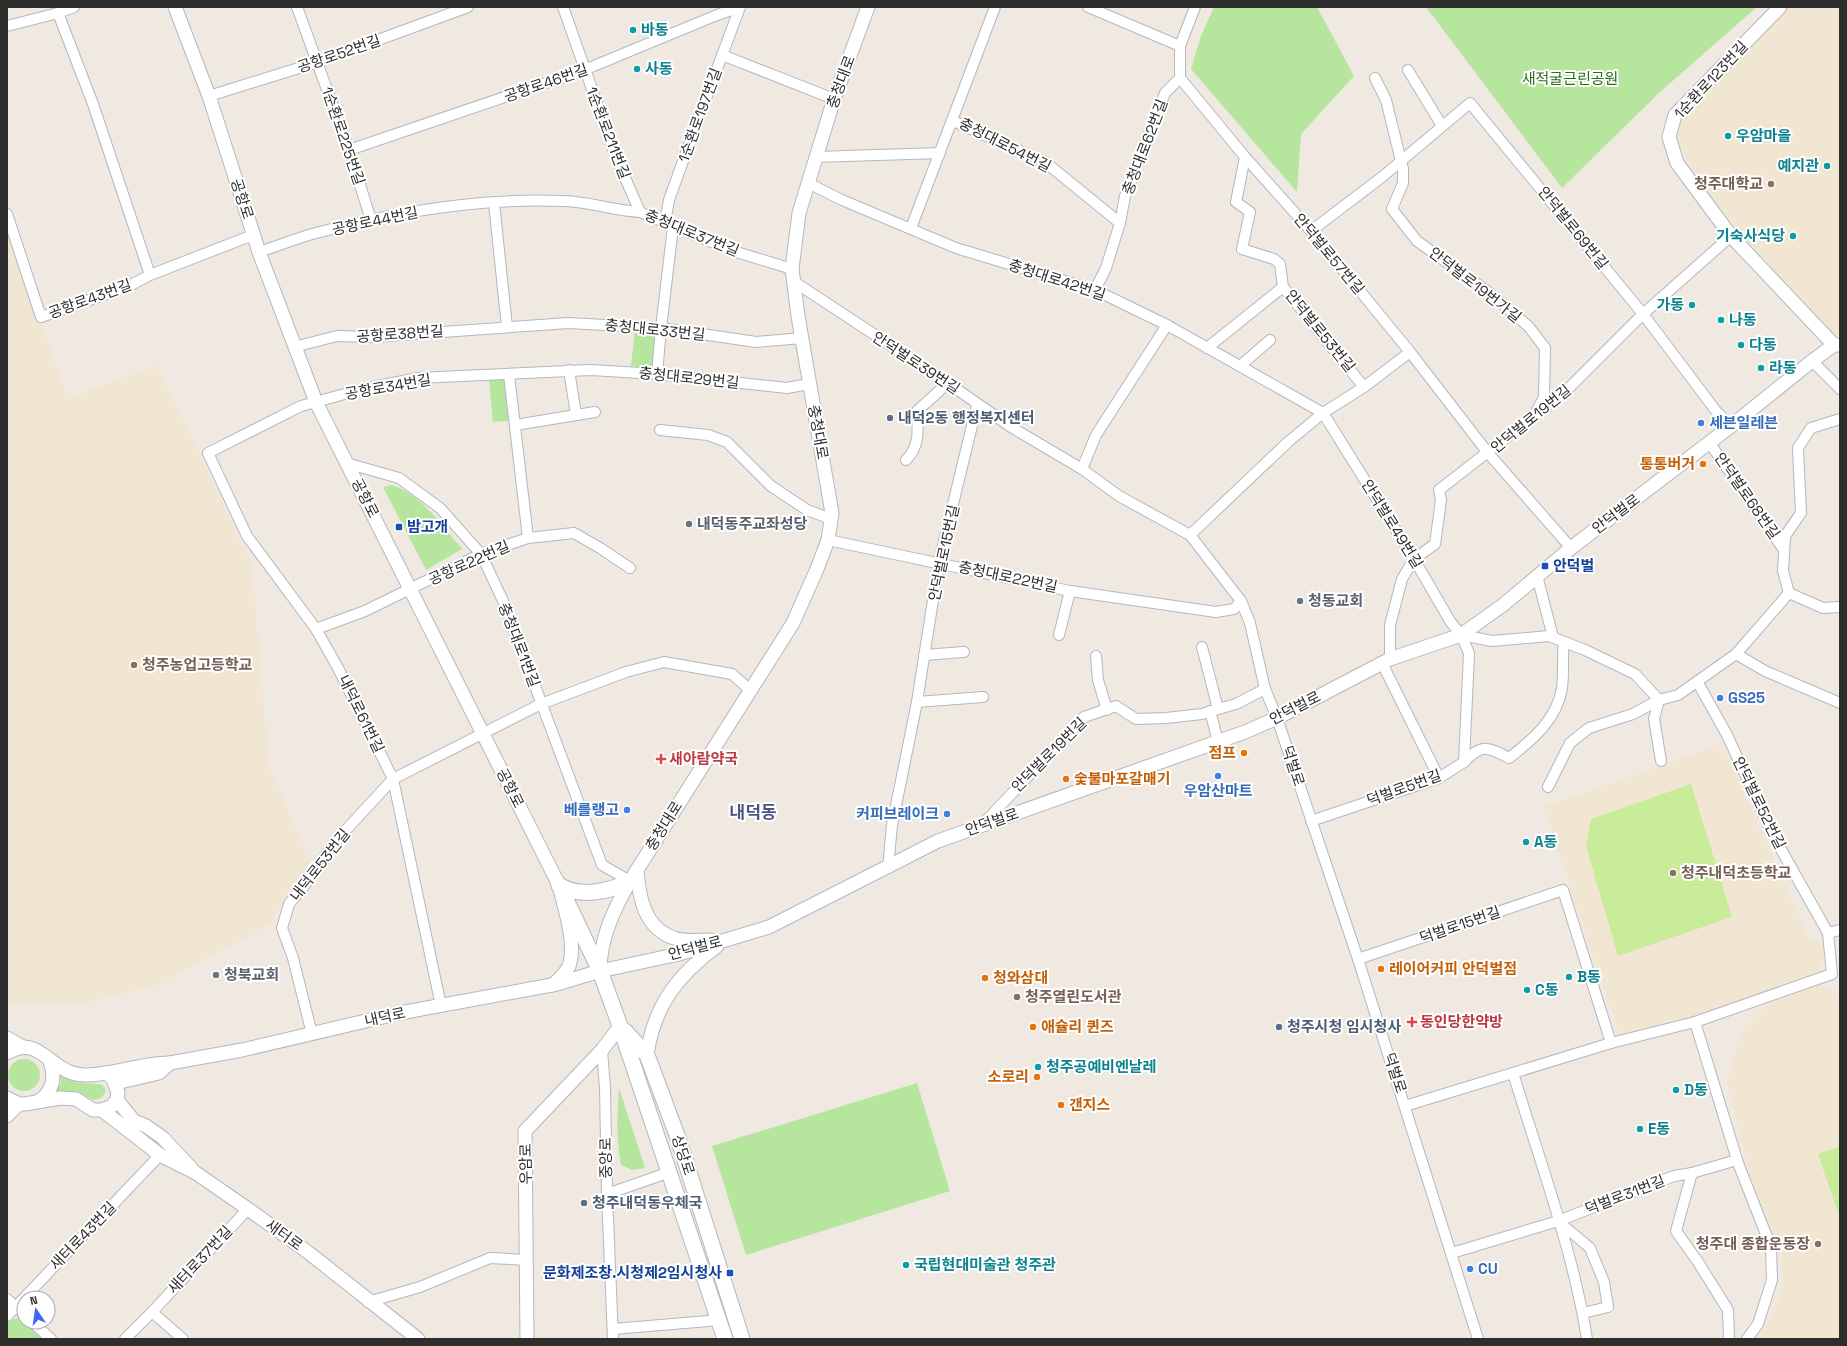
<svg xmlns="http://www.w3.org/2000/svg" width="1847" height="1346" font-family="'Space Grotesk','Noto Sans KR',sans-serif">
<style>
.education{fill:#f0e6d1}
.green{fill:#b6e59e}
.pitch{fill:#c9ec9a}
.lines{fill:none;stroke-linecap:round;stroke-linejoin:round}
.minor-casing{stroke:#b4b7c1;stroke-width:12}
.tertiary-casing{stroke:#b4b7c1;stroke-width:15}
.secondary-casing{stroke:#b4b7c1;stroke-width:17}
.minor{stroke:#fff;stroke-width:10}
.tertiary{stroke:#fff;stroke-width:13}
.secondary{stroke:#fff;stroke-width:15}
.culture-dot{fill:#0f9aa8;stroke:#fff;stroke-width:1.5}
.education-dot{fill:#8d6e63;stroke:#fff;stroke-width:1.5}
.service-dot{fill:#5c6f8a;stroke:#fff;stroke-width:1.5}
.shop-dot{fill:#3f7fe0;stroke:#fff;stroke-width:1.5}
.food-dot{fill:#e8710a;stroke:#fff;stroke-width:1.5}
.worship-dot{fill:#6b7280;stroke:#fff;stroke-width:1.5}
.transit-dot{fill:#1a4fb4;stroke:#fff;stroke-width:1.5}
.health-dot{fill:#e0444e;stroke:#fff;stroke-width:1.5}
.labels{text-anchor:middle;stroke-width:4;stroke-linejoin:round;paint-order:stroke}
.culture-label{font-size:15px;font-weight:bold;fill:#0d838f;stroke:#fff;text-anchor:start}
.street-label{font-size:15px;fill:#2e2e2e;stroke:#fff}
.park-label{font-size:15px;fill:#2c6e1b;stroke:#fff}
.education-label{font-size:15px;font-weight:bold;fill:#785e54;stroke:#fff;text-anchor:start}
.service-label{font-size:15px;font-weight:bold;fill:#4e5e75;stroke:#fff;text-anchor:start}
.shop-label{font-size:15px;font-weight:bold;fill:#366cbe;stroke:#fff;text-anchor:start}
.food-label{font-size:15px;font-weight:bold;fill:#c56008;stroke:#fff;text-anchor:start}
.worship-label{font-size:15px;font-weight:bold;fill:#5b616d;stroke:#fff;text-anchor:start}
.transit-label{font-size:15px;font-weight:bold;fill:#164399;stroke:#fff;text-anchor:start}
.health-label{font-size:15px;font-weight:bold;fill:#be3a42;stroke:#fff;text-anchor:start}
.quarter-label{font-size:17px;font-weight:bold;fill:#4d5680;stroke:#fff}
</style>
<rect width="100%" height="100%" fill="#efe9e1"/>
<g class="education">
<path d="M 1787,7 L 1840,7 L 1840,336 L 1832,337 L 1714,201 L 1690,167 L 1677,140 L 1682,118 L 1703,93 Z"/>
<path d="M 7,227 L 68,398 L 157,365 L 252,565 L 269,766 L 310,862 L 270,924 L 159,985 L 86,1003 L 7,1003 Z"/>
<path d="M 1722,744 L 1745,794 L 1809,940 L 1827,945 L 1819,975 L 1796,981 L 1677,1025 L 1621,1040 L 1544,807 Z"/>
<path d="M 1812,983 L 1828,989 L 1840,996 L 1840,1339 L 1760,1339 L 1783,1290 L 1782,1264 L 1756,1195 L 1745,1157 L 1728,1086 L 1730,1067 L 1739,1038 L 1757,1012 L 1791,989 Z"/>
</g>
<g class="green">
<path d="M 1214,7 L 1317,7 L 1354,76 L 1301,134 L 1297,192 L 1191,69 L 1201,36 Z"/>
<path d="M 1426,7 L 1757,7 L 1660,92 L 1562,188 Z"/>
<path d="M 635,329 L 657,330 L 653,367 L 631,366 Z"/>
<path d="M 506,378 L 509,421 L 493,422 L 489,380 Z"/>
<path d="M 392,485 C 422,495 442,526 462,549 L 426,570 L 383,487 Z"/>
<circle cx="24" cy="1075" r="16"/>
<path d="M 60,1076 L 80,1083 L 101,1084 L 105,1088 L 105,1093 L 101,1098 L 94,1100 L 74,1092 L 55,1092 L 61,1083 Z"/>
<path d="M 917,1083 L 950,1191 L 746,1255 L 712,1146 Z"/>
<path d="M 619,1088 L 645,1168 L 632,1170 L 621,1165 C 616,1139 617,1115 619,1088 Z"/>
<path d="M 18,1318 L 42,1339 L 7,1339 L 7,1322 Z"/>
</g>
<g class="pitch">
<path d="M 1691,784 L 1732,917 L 1618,956 L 1586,846 L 1591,819 Z"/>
<path d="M 1840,1146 L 1840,1219 L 1818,1154 Z"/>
</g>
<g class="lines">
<g class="minor-casing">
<g id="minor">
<path d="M 297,7 L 349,150 L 371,220"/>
<path d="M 563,7 L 616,157 L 640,212"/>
<path d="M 1088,7 L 1180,46"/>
<path d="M 58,13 L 93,104 L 150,275"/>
<path d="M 7,26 L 58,13 L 74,7"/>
<path d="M 722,55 L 834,99"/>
<path d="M 1408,70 L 1442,126"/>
<path d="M 1180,78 L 1245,157 L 1311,231 L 1410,352 L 1488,453 L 1571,548"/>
<path d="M 1375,78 L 1386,100 L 1403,169 L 1403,183 L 1392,209 L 1417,241 L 1491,294 L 1529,327 L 1545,348 L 1544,397 L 1535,414"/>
<path d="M 209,96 L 318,62 L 468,7"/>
<path d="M 953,121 L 1045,162 L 1120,223"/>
<path d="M 349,150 L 584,70 L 717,15 L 740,7"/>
<path d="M 816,157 L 940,153"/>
<path d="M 1245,157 L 1236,202 L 1250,212 L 1242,249 L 1274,259 L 1280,264 L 1283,287 L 1364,387"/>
<path d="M 808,183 L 842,200 L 956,248 L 1095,290 L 1167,325 L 1323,413 L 1414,559 L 1450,621 L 1461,635 L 1469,653 L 1464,762 L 1439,778 L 1311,821"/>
<path d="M 494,203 L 507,327"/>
<path d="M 7,214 L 41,317 L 129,286 L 150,275 L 253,235"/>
<path d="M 665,223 L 669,200 L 691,139 L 740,7"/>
<path d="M 911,228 L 995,7"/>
<path d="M 1311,231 L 1382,177 L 1470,103 L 1643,314 L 1716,411 L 1731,426"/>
<path d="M 259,252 C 278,246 297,238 316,233 C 395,212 480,198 562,201 C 588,201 613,211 640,212 L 733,251 L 792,269"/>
<path d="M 793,281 L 948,383 L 1011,427 L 1082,469 L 1119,496 L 1190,535 L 1241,601 L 1250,623 L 1265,689 L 1277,718 L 1358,959 L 1478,1339"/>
<path d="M 1095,290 L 1106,268 L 1120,223 L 1125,196 L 1165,93 L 1180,78 L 1180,46 L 1195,7"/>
<path d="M 294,347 L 337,336 L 372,337 L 568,323 L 661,328 L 756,342 L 802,338"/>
<path d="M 1207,348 L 1283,287"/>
<path d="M 1812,361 L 1840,389"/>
<path d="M 1240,366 L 1270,340"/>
<path d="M 569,370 L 576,415"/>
<path d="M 657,374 L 661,328 L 673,227"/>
<path d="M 509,375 L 528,538"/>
<path d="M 515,425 L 595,412"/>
<path d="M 660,430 L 708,435 L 727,442 L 771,486 L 807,510 L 831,519"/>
<path d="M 1709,442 L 1784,550"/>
<path d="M 906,460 C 920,446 918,430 917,411 L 948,383"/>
<path d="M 346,463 L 399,478 L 440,508 L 481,554 L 504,603 L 602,865 L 630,881"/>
<path d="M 1082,469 L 1096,435 L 1167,325"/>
<path d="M 1190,535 L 1288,442 L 1323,413 L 1364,387 L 1410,352"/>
<path d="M 828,540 L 1070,591 L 1216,612 L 1234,609 L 1241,601"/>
<path d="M 1537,576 L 1553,637"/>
<path d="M 1789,593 L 1783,571 L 1785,536 L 1801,513 L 1798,448 L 1811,428 L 1840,419"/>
<path d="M 1789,593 L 1823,608 L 1840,607"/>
<path d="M 316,629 L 365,611 L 481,554 L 528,538 L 574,533 L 600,548 L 630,568"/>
<path d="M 1059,635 L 1070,591"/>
<path d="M 1461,635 L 1492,641 L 1549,636 L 1585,650 L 1635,674 L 1659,700 L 1678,695 L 1736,654 L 1789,593"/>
<path d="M 1202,647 L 1218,709"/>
<path d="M 1736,654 L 1765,671 L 1840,703"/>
<path d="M 924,655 L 964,652"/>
<path d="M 1096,656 L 1098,680 L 1107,710"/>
<path d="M 1390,659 L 1390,625 L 1402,579 L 1414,559 L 1435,544 L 1441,500 L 1439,490 L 1566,391 L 1643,314 L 1731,236"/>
<path d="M 1382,663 L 1439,778"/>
<path d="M 1698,683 L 1727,735 L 1774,837 L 1828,933 L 1840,930"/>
<path d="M 1659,700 L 1654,719 L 1661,761"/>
<path d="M 917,702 L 983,697"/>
<path d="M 1210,711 L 1218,741"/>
<path d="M 1464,762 C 1482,743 1488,747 1509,758 C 1532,740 1557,720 1562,688 C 1564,673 1562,657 1564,642"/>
<path d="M 1548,787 L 1570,743 L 1589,728 L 1633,714 L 1659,700"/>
<path d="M 982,825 L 1084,717 L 1116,706 L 1136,719 L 1166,718 L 1202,714 L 1218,709 L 1236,704 L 1265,689"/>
<path d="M 888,868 L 892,825 L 917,702 L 939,562 L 977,405"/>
<path d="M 1358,959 L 1563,890 L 1611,1043"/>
<path d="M 441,1006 L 393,779 L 338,668 L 316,629 L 247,536 L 208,453 L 301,406 L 363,389 L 418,378 L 591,370 L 657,374 L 787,388 L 809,384"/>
<path d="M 1695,1022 L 1738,1163 L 1771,1247 L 1772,1280 L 1758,1324 L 1747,1339"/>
<path d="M 312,1034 L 293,958 L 282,928 L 289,904 L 304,886 L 333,844 L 393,779 L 541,704 L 626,672 L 664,662 L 732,674 L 750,690"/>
<path d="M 602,1050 L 605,1088 L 607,1194 L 613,1339"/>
<path d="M 1513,1073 C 1539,1159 1573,1250 1587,1339"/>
<path d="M 1405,1106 L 1611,1043 L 1695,1022 L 1832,974 L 1828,933"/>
<path d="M 1692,1173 L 1676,1231 L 1698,1262 L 1728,1310 L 1729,1339"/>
<path d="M 607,1194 L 670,1172"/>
<path d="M 1558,1221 L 1590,1248 L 1604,1282 L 1608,1307 L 1583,1313"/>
<path d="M 1452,1253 L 1558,1221 L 1674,1176 L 1692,1173 L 1737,1160"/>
<path d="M 7,1299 L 24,1314"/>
<path d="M 368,1302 L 420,1287 L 490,1258 L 527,1260"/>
<path d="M 152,1312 L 183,1339"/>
<path d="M 7,1316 L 160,1155"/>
<path d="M 32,1322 L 51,1339"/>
<path d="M 613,1329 L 720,1320"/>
<path d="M 125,1339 L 152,1312 L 248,1209"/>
</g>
</g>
<g class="tertiary-casing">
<g id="tertiary">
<path d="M 175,7 L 209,96 L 259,252 L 316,402 L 559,885 C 564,907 577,944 569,966 C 566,973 558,980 553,985"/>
<path d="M 1780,7 L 1675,115 L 1669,137 L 1677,163 L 1731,236 L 1834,345"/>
<path d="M 637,870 C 639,897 644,928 674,938 C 685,942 699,940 711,940"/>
<path d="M 600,971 C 600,938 614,909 630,881 L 793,623 L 817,569 L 828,540 L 832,513 L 798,316 L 792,269 L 799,213 L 834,99 L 868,7"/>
<path d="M 7,1038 L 23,1047"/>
<path d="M 7,1053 C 37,1035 47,1065 72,1073 C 97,1081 141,1062 170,1063 L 242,1050 L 400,1013 L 557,984 L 600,971 L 679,954 L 769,927 L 938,841 L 1245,732 L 1277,718 L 1390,659 L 1461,635 L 1503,605 L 1571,548 L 1731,426 L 1812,361 L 1834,345 L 1840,345"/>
<path d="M 647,1055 C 654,1005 678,975 717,946"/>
<path d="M 116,1083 L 159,1073 L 170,1063"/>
<path d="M 7,1098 L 19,1104 L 25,1104 L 60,1098 L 76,1099 L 93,1110 L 102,1110 L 112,1106 L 117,1100 L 118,1092 L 112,1077 L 105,1073"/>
<path d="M 117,1100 L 134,1121 L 146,1126 L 163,1138 L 192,1169"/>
<path d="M 39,1101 C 54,1090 56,1076 49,1059"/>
<path d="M 102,1110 L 160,1155 L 196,1173 L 248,1209 L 309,1253 L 418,1339"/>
<path d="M 7,1116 L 19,1104"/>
<path d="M 527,1339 L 525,1131 L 602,1050 L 620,1026"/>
</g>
</g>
<g class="secondary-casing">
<g id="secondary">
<path d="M 559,885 L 600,971 L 620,1026 L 725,1339"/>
<path d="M 559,885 C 579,898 609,892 630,881"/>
<path d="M 625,1031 L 647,1055 L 678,1138 L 742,1339"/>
</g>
</g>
<use href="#minor" class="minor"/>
<use href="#tertiary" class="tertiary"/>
<use href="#secondary" class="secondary"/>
</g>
<g class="culture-dot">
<circle cx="633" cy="30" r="4"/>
<circle cx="637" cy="69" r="4"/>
<circle cx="1728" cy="136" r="4"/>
<circle cx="1827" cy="166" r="4"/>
<circle cx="1793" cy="236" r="4"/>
<circle cx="1692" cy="305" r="4"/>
<circle cx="1721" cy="320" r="4"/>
<circle cx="1741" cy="345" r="4"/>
<circle cx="1761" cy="368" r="4"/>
<circle cx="1526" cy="842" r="4"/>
<circle cx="1569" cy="977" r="4"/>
<circle cx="1527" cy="990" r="4"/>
<circle cx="1038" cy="1067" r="4"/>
<circle cx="1676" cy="1090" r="4"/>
<circle cx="1640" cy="1129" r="4"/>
<circle cx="906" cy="1265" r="4"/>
</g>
<g class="education-dot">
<circle cx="1771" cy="184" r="4"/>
<circle cx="134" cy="665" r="4"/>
<circle cx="1673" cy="873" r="4"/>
<circle cx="1017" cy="997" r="4"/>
<circle cx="1818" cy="1244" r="4"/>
</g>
<g class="service-dot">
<circle cx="890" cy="418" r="4"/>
<circle cx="1279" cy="1027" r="4"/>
<circle cx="584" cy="1203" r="4"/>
</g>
<g class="shop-dot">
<circle cx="1701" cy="423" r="4"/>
<circle cx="1720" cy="698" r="4"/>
<circle cx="1218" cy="776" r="4"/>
<circle cx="627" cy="810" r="4"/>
<circle cx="947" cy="814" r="4"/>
<circle cx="1470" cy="1269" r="4"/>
</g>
<g class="food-dot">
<circle cx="1703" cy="464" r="4"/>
<circle cx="1244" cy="753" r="4"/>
<circle cx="1066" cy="779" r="4"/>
<circle cx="1381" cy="969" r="4"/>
<circle cx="985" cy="978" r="4"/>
<circle cx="1033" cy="1027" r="4"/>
<circle cx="1037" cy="1077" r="4"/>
<circle cx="1061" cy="1105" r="4"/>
</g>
<g class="worship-dot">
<circle cx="689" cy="524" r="4"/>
<circle cx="1300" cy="601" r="4"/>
<circle cx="216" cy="975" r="4"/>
</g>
<g class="transit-dot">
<rect x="395" y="523" width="8" height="8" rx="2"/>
<rect x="1541" y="562" width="8" height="8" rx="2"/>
<rect x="726" y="1269" width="8" height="8" rx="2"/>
</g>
<g class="health-dot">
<path d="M659 753h4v4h4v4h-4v4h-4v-4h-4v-4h4z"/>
<path d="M1410 1016h4v4h4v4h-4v4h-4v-4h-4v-4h4z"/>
</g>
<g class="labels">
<g class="culture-label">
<text x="641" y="35">바동</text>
<text x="645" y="74">사동</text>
<text x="1736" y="141">우암마을</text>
<text x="1819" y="171" text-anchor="end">예지관</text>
<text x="1785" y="241" text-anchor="end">기숙사식당</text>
<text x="1684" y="310" text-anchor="end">가동</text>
<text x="1729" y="325">나동</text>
<text x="1749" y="350">다동</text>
<text x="1769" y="373">라동</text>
<text x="1534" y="847">A동</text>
<text x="1577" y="982">B동</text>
<text x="1535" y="995">C동</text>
<text x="1046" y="1072">청주공예비엔날레</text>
<text x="1684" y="1095">D동</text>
<text x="1648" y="1134">E동</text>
<text x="914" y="1270">국립현대미술관 청주관</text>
</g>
<g class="street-label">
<text transform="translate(339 54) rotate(-19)" y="5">공항로52번길</text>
<text transform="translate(1711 80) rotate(-47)" y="5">1순환로123번길</text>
<text transform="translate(841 82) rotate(-70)" y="5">충청대로</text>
<text transform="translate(546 83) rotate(-19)" y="5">공항로46번길</text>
<text transform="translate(700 115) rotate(-70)" y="5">1순환로197번길</text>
<text transform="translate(608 133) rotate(69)" y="5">1순환로211번길</text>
<text transform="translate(343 136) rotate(71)" y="5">1순환로225번길</text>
<text transform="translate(1005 145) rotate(27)" y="5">충청대로54번길</text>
<text transform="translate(1145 147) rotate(-69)" y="5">충청대로62번길</text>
<text transform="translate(242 199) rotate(72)" y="5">공항로</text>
<text transform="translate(375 221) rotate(-12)" y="5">공항로44번길</text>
<text transform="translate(1573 228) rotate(51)" y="5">안덕벌로69번길</text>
<text transform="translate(692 233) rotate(22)" y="5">충청대로37번길</text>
<text transform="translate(1329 254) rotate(50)" y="5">안덕벌로57번길</text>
<text transform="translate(1057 280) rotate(18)" y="5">충청대로42번길</text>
<text transform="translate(1475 285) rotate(38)" y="5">안덕벌로19번가길</text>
<text transform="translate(90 299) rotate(-20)" y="5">공항로43번길</text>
<text transform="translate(655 330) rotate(6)" y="5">충청대로33번길</text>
<text transform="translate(1320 331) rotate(51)" y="5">안덕벌로53번길</text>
<text transform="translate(400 334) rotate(-4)" y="5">공항로38번길</text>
<text transform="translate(916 363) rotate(33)" y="5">안덕벌로39번길</text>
<text transform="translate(689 378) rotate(6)" y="5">충청대로29번길</text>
<text transform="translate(388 387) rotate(-10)" y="5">공항로34번길</text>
<text transform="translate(1531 419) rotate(-39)" y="5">안덕벌로19번길</text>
<text transform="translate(818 432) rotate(80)" y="5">충청대로</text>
<text transform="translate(1747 496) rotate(55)" y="5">안덕벌로68번길</text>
<text transform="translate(365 498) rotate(63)" y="5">공항로</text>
<text transform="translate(1616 514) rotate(-37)" y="5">안덕벌로</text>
<text transform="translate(1392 524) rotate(58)" y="5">안덕벌로49번길</text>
<text transform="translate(944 553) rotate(-78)" y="5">안덕벌로15번길</text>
<text transform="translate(469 563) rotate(-24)" y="5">공항로22번길</text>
<text transform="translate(1008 577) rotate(12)" y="5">충청대로22번길</text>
<text transform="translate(519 645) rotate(69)" y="5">충청대로1번길</text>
<text transform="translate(1295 708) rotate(-27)" y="5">안덕벌로</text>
<text transform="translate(361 714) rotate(64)" y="5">내덕로61번길</text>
<text transform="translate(1049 755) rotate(-45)" y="5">안덕벌로19번길</text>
<text transform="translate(1293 766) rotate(72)" y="5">덕벌로</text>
<text transform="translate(510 788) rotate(63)" y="5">공항로</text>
<text transform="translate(1404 788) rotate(-20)" y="5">덕벌로5번길</text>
<text transform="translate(1759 803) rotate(64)" y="5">안덕벌로52번길</text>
<text transform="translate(992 822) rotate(-19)" y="5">안덕벌로</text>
<text transform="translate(664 826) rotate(-58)" y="5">충청대로</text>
<text transform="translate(320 865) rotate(-52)" y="5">내덕로53번길</text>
<text transform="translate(1460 925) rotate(-19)" y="5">덕벌로15번길</text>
<text transform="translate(695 948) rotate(-15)" y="5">안덕벌로</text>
<text transform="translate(385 1017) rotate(-12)" y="5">내덕로</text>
<text transform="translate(1395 1073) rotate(72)" y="5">덕벌로</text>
<text transform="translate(683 1155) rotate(72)" y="5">상당로</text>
<text transform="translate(606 1158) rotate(-91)" y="5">중앙로</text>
<text transform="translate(526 1164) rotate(-91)" y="5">우암로</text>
<text transform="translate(1625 1195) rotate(-21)" y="5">덕벌로31번길</text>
<text transform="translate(284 1235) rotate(36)" y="5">새터로</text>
<text transform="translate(83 1236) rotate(-46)" y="5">새터로43번길</text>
<text transform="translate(200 1260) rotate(-47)" y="5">새터로37번길</text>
</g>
<g class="park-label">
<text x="1570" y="84">새적굴근린공원</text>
</g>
<g class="education-label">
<text x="1763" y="189" text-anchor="end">청주대학교</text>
<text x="142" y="670">청주농업고등학교</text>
<text x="1681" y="878">청주내덕초등학교</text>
<text x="1025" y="1002">청주열린도서관</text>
<text x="1810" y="1249" text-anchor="end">청주대 종합운동장</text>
</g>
<g class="service-label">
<text x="898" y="423">내덕2동 행정복지센터</text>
<text x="1287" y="1032">청주시청 임시청사</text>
<text x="592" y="1208">청주내덕동우체국</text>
</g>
<g class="shop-label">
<text x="1709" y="428">세븐일레븐</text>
<text x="1728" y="703">GS25</text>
<text x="1218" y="796" text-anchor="middle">우암산마트</text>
<text x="619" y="815" text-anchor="end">베를랭고</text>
<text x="939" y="819" text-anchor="end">커피브레이크</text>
<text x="1478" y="1274">CU</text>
</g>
<g class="food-label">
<text x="1695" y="469" text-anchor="end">통통버거</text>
<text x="1236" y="758" text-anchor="end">점프</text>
<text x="1074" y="784">숯불마포갈매기</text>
<text x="1389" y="974">레이어커피 안덕벌점</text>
<text x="993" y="983">청와삼대</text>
<text x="1041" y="1032">애슐리 퀸즈</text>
<text x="1029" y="1082" text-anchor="end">소로리</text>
<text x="1069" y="1110">갠지스</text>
</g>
<g class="worship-label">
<text x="697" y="529">내덕동주교좌성당</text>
<text x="1308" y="606">청동교회</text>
<text x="224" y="980">청북교회</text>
</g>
<g class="transit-label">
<text x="407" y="532">밤고개</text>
<text x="1553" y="571">안덕벌</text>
<text x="722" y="1278" text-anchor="end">문화제조창.시청제2임시청사</text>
</g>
<g class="health-label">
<text x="669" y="764">새아람약국</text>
<text x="1420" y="1027">동인당한약방</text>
</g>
<g class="quarter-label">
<text x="753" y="818">내덕동</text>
</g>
</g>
<rect width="1847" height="1346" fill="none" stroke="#2e2e2e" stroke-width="16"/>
<g transform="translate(36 1310) rotate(347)"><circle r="19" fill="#ffffff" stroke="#ababab"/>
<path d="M0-3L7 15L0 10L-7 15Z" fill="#4264fb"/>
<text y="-6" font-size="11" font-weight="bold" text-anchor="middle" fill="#2e2e2e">N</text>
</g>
</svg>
